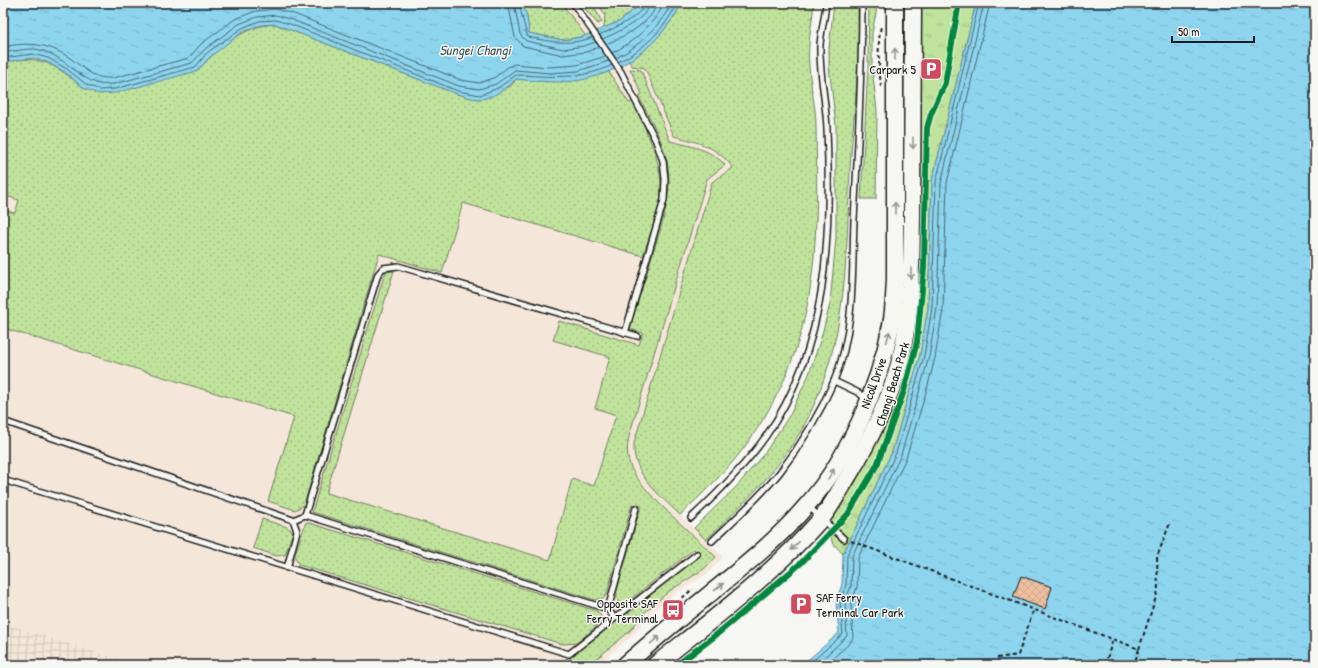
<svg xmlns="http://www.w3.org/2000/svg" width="1318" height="668" font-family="'Patrick Hand',sans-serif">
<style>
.built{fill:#f4e6d9}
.industrial{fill:url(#industrial-grid)}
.grass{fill:url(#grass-dots);stroke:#6e805c}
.park{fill:url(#park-tufts);stroke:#6e805c}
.water{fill:url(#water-ripples);stroke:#608b9a}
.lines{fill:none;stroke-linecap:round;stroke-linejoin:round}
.shore{stroke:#496670;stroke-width:1}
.building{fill:url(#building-cross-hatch);stroke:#1c1c1c}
.lane-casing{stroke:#1c1c1c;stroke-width:8}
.primary-casing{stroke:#1c1c1c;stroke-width:19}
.path{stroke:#1c1c1c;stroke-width:2;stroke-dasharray:4 3;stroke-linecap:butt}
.lane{stroke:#f6f6f2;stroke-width:5}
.primary{stroke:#f6f6f2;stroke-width:16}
.cycleway-casing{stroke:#f6f6f2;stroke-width:8}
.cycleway{stroke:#00873e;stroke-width:6}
.oneway{stroke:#949492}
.labels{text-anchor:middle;stroke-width:3;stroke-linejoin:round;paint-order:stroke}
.poi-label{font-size:13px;fill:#1c1c1c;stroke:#f6f6f2;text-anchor:end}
.street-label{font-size:13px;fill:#1c1c1c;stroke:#f6f6f2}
.water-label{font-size:14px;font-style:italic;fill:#3e545b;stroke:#f6f6f2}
</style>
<defs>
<pattern id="industrial-grid" width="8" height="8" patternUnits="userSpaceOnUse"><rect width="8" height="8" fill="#f4e6d9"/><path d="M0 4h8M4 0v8" fill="none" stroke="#d1c5ba"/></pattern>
<pattern id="grass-dots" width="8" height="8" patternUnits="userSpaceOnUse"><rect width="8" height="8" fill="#c0e39c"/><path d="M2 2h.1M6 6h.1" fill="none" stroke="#a4c286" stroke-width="1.8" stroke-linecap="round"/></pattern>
<pattern id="park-tufts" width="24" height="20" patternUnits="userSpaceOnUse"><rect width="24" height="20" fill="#c0e39c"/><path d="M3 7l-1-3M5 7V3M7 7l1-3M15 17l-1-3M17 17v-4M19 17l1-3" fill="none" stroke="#a4c286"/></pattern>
<pattern id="water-ripples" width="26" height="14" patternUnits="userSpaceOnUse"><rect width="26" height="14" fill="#8dd5ee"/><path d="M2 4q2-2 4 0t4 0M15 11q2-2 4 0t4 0" fill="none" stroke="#79b6cc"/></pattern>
<pattern id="building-cross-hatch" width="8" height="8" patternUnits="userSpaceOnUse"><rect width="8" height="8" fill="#efc09f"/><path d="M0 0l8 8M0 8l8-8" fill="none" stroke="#cca488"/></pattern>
</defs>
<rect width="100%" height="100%" fill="#f6f6f2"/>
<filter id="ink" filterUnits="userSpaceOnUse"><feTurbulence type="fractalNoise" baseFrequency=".025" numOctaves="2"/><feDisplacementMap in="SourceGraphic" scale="8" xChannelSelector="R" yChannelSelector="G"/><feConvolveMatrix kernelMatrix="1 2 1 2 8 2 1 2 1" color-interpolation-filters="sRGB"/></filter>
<g filter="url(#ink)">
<path class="built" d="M 3,3 L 599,3 L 632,66 L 645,68 L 674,136 L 712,148 L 720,153 L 733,168 L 636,465 L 642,476 L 650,485 L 723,557 L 708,573 L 672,596 L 648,616 L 634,634 L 597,665 L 138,665 L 3,623 Z"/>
<path class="industrial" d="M 3,623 L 138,665 L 3,665 Z"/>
<g class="grass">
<path d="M 522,3 L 568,3 L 565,8 L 586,36 L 563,40 L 529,33 L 527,16 Z"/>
<path d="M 580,3 L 592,3 L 602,22 L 598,24 Z"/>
<path d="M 598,3 L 642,3 L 620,21 L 604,28 L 605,15 Z"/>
<path d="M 682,3 L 814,3 C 812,24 807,45 809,66 C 810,86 816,106 816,126 C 818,248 820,346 743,449 C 725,473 702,494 680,515 C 659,494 632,475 634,443 L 712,182 L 733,168 C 716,146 700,143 674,136 L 645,68 L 632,66 L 629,61 C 650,49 671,25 682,3 Z"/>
<path d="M 834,3 L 858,3 C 858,21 859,39 858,57 C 857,95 852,132 850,169 C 846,259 848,337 807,420 C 783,467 743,504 706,540 L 694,528 L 738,485 L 766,451 L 791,413 L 809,374 L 821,338 L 830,304 L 836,238 L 836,126 L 829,67 L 829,48 Z"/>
<path d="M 869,3 L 878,3 L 872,33 L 872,67 L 877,111 L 876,199 L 861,199 L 868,67 Z"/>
<path d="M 275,24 L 457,94 L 480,99 L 511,86 L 516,79 C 553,82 573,82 609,72 L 629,103 L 633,101 C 647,134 666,166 660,203 C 656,221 648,239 643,256 L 463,203 L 442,273 L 379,254 L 304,505 L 295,510 L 268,501 L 294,417 L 3,328 L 3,210 L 15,213 L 19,200 L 3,195 L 3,62 C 43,54 55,65 85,89 L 197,71 C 218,48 243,26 275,24 Z"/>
<path d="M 630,69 L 641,70 L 670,141 C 690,146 711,149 725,165 L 707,179 L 632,426 C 628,439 625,452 630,465 C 638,489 696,537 716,557 L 704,569 L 668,592 L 644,613 L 630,631 L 589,665 L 556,665 L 571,656 L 700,555 L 694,549 L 625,604 L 618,602 L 616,594 L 641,506 L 632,504 L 607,594 L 604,598 L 595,600 L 312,512 L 384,276 L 386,272 L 394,271 L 326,493 L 550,560 L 572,479 L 594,486 L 616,415 L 595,408 L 610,357 L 553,340 L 559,321 L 639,345 L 643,333 L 629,329 C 637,305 644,282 651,259 C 661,227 674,194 667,161 C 662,138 649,117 639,97 L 642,94 Z"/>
<path d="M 262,519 L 287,527 L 293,532 L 285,555 L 277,556 L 253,548 Z"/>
<path d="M 306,522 L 597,611 L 601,616 L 601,622 L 577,643 L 562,644 L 299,565 L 295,558 L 295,554 Z"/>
</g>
<path class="park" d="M 919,3 L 976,3 L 932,181 L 928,308 L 920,355 L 892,452 L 843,554 L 832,542 L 828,514 L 873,443 L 905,375 L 912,304 Z"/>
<g class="water">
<path d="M 3,3 L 522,3 L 527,16 L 529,33 L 563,40 L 582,37 L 620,21 L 642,3 L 682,3 C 661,43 626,71 581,80 C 559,84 537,81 516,79 C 508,88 492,99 479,99 C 472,99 464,96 457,94 L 275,24 L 261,25 L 244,31 L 211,56 L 197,71 L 115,93 L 99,94 L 85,89 L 65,72 L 47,62 L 33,58 L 3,62 Z"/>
<path d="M 976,3 L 1315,3 L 1315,665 L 802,665 L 839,633 L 836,602 L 842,584 L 843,554 L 892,452 L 920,355 L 928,308 L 932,181 Z"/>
</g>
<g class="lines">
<g class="shore">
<path d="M 508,3 L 515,37 L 523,46 L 563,55 L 586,52 L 599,47"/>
<path d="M 514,3 L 520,34 L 526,41 L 563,49 L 584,46 L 596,42"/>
<path d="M 519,3 C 520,8 526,34 528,37 C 550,42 571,46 593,37"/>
<path d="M 599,35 C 611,30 643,16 645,3"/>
<path d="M 602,39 C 615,34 649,18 650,3"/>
<path d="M 606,44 C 621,38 655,22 656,3"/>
<path d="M 3,47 C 30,41 52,44 74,61 C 89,72 94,79 113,78 L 189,58 L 201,44 L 235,19 L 256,11 L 276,9 L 294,14 L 461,80 L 479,83 L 494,78 L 508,67 L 514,64 L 549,67 L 577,65 L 606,56"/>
<path d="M 3,53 C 13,51 24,49 34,49 C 62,52 75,77 99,84 C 103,85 109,84 114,84 L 192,63 L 205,49 L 239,24 L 257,17 L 276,15 L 292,20 L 459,86 L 479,89 L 496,84 L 515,70 L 549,73 L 578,71 L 609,61"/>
<path d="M 612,53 C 634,42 653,25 665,3"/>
<path d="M 3,58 L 33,54 L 48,58 L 67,69 L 87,85 L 100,90 L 115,89 L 195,67 L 208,52 L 242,28 L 259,21 L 275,20 L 290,24 L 458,91 L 480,95 L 498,88 L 516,75 C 549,76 581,81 612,65"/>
<path d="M 616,58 C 640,46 659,27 672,3"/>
<path d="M 618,62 C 645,49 664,29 678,3"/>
<path d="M 808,665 L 843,634 L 840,602 L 846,585 L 847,555 L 896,453 L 924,356 L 932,308 L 936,182 L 979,3"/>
<path d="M 816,665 L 847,636 L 845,603 L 851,586 L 852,556 L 901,455 L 929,357 L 937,308 L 941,183 L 984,3"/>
<path d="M 825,665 L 849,644 L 853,638 L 851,604 L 857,587 L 858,558 L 906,458 L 927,389 L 935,358 L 943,309 L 947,183 L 990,3"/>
</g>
</g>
<path class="building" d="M 1021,576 L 1052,587 L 1045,609 L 1013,597 Z"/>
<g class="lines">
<g class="lane-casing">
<g id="lane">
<path d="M 573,3 L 621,72 L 656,141 L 663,161 L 665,179 L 664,200 L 625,333"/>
<path d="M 834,381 L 859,393 L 866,399"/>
<path d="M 3,421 L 293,520"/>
<path d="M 3,480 L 569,654 L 697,554"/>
<path d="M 808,506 L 844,539"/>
<path d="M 691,518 C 718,493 744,467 766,436 C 829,346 831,235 827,129 C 826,101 819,74 820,45 C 821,31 825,17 826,3"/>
<path d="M 712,541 C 735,519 760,497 780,472 C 801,445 820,413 834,381 C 855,332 852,273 854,220 C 858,148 862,76 862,3"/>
<path d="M 287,568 L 297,531 L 293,520 L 305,515"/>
<path d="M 608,609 L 636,508"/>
<path d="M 614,618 L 608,609 L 305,515 L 378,274 L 383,268 L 398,266 L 637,336"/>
</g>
</g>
<g class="primary-casing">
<g id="primary">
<path d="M 625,665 C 648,645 671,625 695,606 C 734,574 774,544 807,505 C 849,458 879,387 891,325 C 894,310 894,295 895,280 L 895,3"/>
<path d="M 655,665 C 713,619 772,575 821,519 C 832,506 840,489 849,475 C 868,443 885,410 896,375 C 912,323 911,269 912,216 C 913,145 913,74 913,3"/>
</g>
</g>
<g class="path">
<path d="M 881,87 C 879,66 877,46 881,26"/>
<path d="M 851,541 L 1139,649 L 1134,665"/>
<path d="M 682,598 L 693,589"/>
<path d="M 1139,649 L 1158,591 L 1157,557 L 1170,523"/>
<path d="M 997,658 L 1018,655 L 1034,609"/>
<path d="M 607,665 L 612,661"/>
<path d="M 1105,665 L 1113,639"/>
</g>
<use href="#lane" class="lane"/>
<use href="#primary" class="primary"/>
<g class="cycleway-casing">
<path id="cycleway" d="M 677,665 L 716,635 L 801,563 L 848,514 L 877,465 L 904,391 L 917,342 L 924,268 L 927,128 L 931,114 L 945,83 L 959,3"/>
</g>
<use href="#cycleway" class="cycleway"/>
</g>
<defs><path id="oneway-shaft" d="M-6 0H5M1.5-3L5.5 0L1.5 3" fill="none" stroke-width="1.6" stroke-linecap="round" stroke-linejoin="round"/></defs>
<g class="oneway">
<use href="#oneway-shaft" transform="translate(895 54) rotate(-90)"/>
<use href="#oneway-shaft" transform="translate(913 143) rotate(90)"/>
<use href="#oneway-shaft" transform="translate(895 208) rotate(-90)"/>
<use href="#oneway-shaft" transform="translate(911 273) rotate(91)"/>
<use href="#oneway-shaft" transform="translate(888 337) rotate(-75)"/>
<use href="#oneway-shaft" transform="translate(831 474) rotate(-59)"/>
<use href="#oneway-shaft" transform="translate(795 546) rotate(133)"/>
<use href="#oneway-shaft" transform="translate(719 587) rotate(-38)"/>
<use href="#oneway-shaft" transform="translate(655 640) rotate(-40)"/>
</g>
</g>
<defs>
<g id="parking-square" transform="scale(1.15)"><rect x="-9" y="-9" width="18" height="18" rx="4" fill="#d1495b" stroke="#f6f6f2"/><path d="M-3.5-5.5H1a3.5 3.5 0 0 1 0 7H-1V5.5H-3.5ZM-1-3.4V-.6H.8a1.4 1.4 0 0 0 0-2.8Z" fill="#fff"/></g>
<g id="bus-square" transform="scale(1.15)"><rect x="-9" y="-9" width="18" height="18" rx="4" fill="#d1495b" stroke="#f6f6f2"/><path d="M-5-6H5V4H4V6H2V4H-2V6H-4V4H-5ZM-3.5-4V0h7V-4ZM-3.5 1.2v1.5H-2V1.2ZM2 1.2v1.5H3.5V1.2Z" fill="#fff"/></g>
</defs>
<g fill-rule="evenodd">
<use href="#parking-square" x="931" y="69"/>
<use href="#parking-square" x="801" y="604"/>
<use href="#bus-square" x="673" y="610"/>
</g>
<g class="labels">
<g class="poi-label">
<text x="916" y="74">Carpark 5</text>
<text x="816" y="602" text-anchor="start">SAF Ferry<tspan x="816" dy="15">Terminal Car Park</tspan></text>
<text x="658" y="608">Opposite SAF<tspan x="658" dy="15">Ferry Terminal</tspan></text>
</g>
<g class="street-label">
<text transform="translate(873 383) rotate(-70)" y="5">Nicoll Drive</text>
<text transform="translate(892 384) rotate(-73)" y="5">Changi Beach Park</text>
</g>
<g class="water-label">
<text x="475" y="55">Sungei Changi</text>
</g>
</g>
<rect width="1318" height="668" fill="none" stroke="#f6f6f2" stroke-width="16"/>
<rect x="8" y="8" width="1302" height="652" fill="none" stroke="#1c1c1c" stroke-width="1.5" filter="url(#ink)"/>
<path d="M1172 36v6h82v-6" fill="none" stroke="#1c1c1c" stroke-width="2"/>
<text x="1178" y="36" font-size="12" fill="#1c1c1c" stroke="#f6f6f2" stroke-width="3" paint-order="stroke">50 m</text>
</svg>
